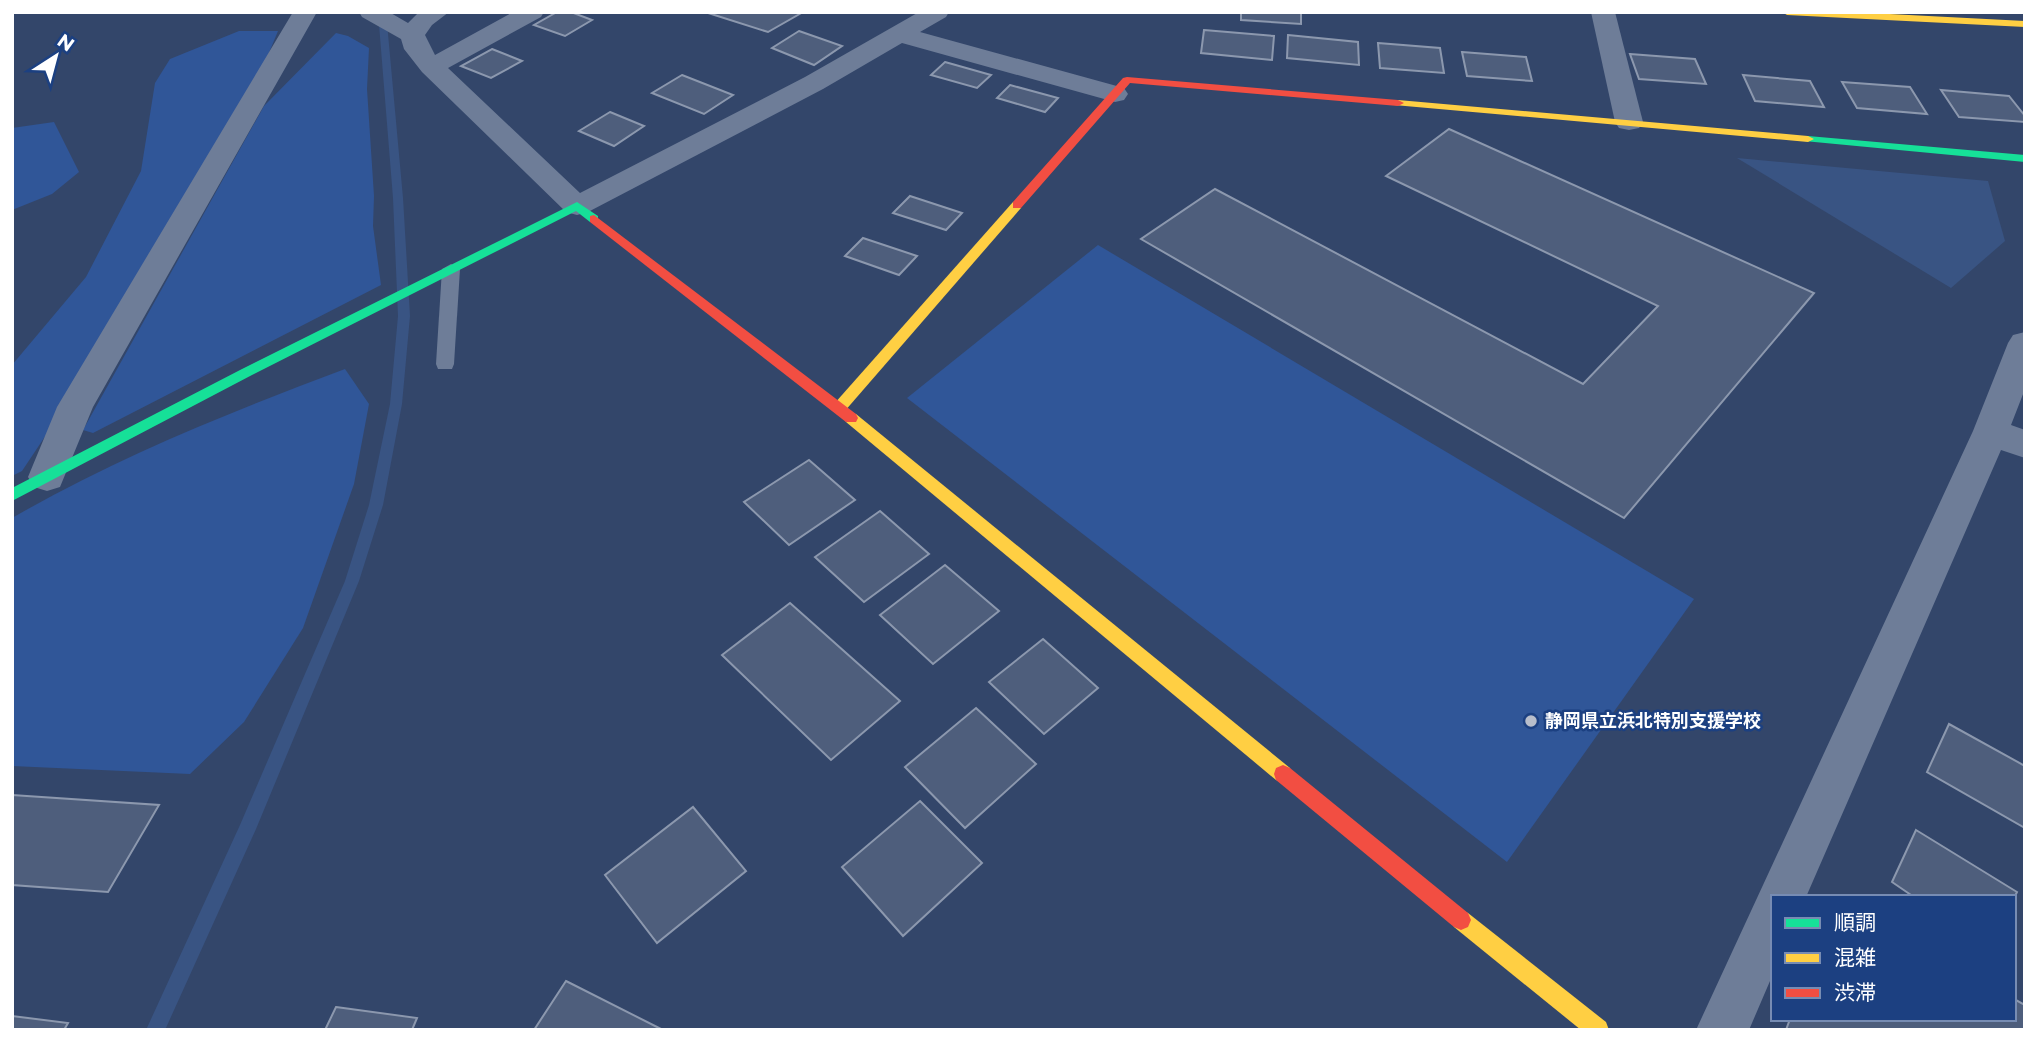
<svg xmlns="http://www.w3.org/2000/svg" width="2037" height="1042" font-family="Montserrat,'Noto Sans JP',sans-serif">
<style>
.green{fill:#305698}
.water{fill:#395483}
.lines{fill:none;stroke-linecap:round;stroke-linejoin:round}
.stream{fill:#395483;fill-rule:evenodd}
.building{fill:#4e5e7c;stroke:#8c98ae;stroke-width:2}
.lane{fill:#6e7d98;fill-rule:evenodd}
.street{fill:#6e7d98;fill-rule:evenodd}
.fast{fill:#16e098;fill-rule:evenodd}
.slow{fill:#ffcf43;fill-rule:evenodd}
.jam{fill:#f24e42;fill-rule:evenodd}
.poi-dot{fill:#b8becb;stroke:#1c4081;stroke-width:2.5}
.labels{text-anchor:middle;stroke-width:5;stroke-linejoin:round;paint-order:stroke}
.poi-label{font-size:18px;font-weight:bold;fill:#fff;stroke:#1c4081;text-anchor:start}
</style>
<rect width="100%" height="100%" fill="#33466a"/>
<g class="green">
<path d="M 239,31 L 278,31 L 254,89 L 76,390 L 22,471 L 12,476 L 12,365 L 86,277 L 141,171 L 155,83 L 170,59 Z"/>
<path d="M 336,33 L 348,36 L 369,48 L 367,89 L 374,196 L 373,226 L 381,285 L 93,433 L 83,430 L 264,106 Z"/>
<path d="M 54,122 L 79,172 L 52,194 L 12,210 L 12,128 Z"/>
<path d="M 1098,245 L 1694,599 L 1507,862 L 907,398 Z"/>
<path d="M 345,369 L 369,404 L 354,484 L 303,628 L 244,722 L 190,774 L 12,766 L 12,518 C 118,457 230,412 345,369 Z"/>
</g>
<path class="water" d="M 1737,158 L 1988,181 L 2005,241 L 1951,288 Z"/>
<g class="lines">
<path class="stream" d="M 378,12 L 386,12 L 403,198 L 410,316 L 402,404 L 383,505 L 359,581 L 256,829 L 165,1030 L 146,1030 L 240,825 L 345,581 L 369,505 L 390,404 L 398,316 L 393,198 Z"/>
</g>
<g class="building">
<path d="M 557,12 L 571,12 L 592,20 L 565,36 L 534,25 Z"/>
<path d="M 705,12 L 803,12 L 768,32 Z"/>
<path d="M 1241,12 L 1301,12 L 1301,24 L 1241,20 Z"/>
<path d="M 1204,30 L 1274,36 L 1272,60 L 1201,53 Z"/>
<path d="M 799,31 L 842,46 L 814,65 L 772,48 Z"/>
<path d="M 1288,35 L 1358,42 L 1359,65 L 1287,58 Z"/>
<path d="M 1378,43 L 1440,48 L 1444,73 L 1380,68 Z"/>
<path d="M 492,49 L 522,61 L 491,78 L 461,66 Z"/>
<path d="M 1462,52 L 1526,57 L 1532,81 L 1467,76 Z"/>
<path d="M 1630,54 L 1695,59 L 1706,84 L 1639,79 Z"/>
<path d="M 945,62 L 991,75 L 977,88 L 931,75 Z"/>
<path d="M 682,75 L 733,95 L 704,114 L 652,93 Z"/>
<path d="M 1743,75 L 1810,81 L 1824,107 L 1755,101 Z"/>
<path d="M 1842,82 L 1910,87 L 1927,114 L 1857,108 Z"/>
<path d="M 1010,85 L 1058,98 L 1045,112 L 997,98 Z"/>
<path d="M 1941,90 L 2009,96 L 2025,116 L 2025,122 L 1959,117 Z"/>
<path d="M 610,112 L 644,126 L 614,146 L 579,131 Z"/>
<path d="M 1449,129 L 1814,293 L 1624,518 L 1141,239 L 1215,189 L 1583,384 L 1658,306 L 1386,176 Z"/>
<path d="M 910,196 L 962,213 L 946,230 L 893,213 Z"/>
<path d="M 863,238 L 917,256 L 899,275 L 845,256 Z"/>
<path d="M 809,460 L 855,500 L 789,545 L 744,502 Z"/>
<path d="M 880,511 L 929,554 L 864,602 L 815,557 Z"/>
<path d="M 945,565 L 999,611 L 933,664 L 880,615 Z"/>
<path d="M 790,603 L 900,701 L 831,760 L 722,655 Z"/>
<path d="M 1043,639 L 1098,688 L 1044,734 L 989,682 Z"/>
<path d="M 976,708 L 1036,764 L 965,828 L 905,767 Z"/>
<path d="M 1949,724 L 2025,766 L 2025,828 L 1927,772 Z"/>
<path d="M 12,795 L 159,805 L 108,892 L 12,885 Z"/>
<path d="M 920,801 L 982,863 L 903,936 L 842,867 Z"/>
<path d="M 693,807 L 746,871 L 657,943 L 605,875 Z"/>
<path d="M 1916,830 L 2017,892 L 2014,898 L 1914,897 L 1892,882 Z"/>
<path d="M 566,981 L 663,1030 L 534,1030 Z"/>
<path d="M 2014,999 L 2025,1005 L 2025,1030 L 1786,1030 L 1790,1019 L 2014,1019 Z"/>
<path d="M 336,1007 L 417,1018 L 412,1030 L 325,1030 Z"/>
<path d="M 12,1016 L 68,1023 L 64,1030 L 12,1030 Z"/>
</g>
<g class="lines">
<path class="lane" d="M 451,264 L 460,269 L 454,364 L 452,369 L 438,369 L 436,364 L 442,269 Z"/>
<g class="street">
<path d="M 293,12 L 317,12 L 93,407 L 60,487 L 47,491 L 34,487 L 28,477 L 57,407 Z"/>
<path d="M 359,12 L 389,12 L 408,23 L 419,12 L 449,12 L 432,25 L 425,35 L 435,55 L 513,12 L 544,12 L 541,17 L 448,68 L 580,193 L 805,77 L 919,12 L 949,12 L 946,17 L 920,32 L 1124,88 L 1128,94 L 1124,100 L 1115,102 L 902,43 L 823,89 L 588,212 L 577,215 L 566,212 L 422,72 L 404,49 L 401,39 L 362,17 Z"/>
<path d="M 1591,12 L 1615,12 L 1643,122 L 1639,128 L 1629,130 L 1619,128 L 1615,122 Z"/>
<path d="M 2025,332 L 2025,389 L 2011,425 L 2025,430 L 2025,458 L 2001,450 L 1806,897 L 1773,897 L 1773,974 L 1749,1030 L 1696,1030 L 1973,431 L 2008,343 L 2013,335 Z"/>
</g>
<g class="fast">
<path d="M 1808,136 L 2025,155 L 2025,162 L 1804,141 L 1804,137 Z"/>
<path d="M 577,202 L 598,216 L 598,222 L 590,222 L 576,211 L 252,375 L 12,501 L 12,488 L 242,369 Z"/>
</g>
<g class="slow">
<path d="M 1782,12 L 1851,12 L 2025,21 L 2025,27 L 1787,15 Z"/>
<path d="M 1398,100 L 1808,136 L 1814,139 L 1808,142 L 1394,105 L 1392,103 Z"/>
<path d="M 1017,201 L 1021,202 L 1021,208 L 844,412 L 834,412 L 832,408 L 834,404 L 1013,202 Z"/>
<path d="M 851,413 L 856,414 L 1290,768 L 1292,774 L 1290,780 L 1283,783 L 1276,780 L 846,422 L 844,418 Z"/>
<path d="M 1461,910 L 1468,913 L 1606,1022 L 1609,1030 L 1581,1030 L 1454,927 L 1451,920 L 1454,913 Z"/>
</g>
<g class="jam">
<path d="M 1127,77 L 1398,100 L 1404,103 L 1398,106 L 1130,83 L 1021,208 L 1013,208 L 1013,202 L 1123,78 Z"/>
<path d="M 594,215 L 856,414 L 858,418 L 856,422 L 846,422 L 590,222 L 590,216 Z"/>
<path d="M 1283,765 L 1290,768 L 1468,913 L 1471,920 L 1468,927 L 1461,930 L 1454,927 L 1276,780 L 1274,774 L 1276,768 Z"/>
</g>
</g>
<circle class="poi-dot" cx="1531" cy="721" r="7"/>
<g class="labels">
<g class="poi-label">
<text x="1545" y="727">静岡県立浜北特別支援学校</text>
</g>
</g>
<rect width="2037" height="1042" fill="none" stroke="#ffffff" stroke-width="28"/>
<rect x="1771" y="895" width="245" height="126" fill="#1c4081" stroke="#778cb3" stroke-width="2"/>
<rect x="1785" y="918" width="35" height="10" fill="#16e098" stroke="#778cb3" stroke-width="2"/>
<text x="1834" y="930" font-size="21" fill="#ffffff">順調</text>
<rect x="1785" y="953" width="35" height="10" fill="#ffcf43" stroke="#778cb3" stroke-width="2"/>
<text x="1834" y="965" font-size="21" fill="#ffffff">混雑</text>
<rect x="1785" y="988" width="35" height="10" fill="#f24e42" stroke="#778cb3" stroke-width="2"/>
<text x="1834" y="1000" font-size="21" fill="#ffffff">渋滞</text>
<g transform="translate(56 56) rotate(36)" stroke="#1c4081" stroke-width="5" paint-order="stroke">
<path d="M0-5L12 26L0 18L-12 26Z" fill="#ffffff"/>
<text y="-10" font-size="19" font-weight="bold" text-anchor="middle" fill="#ffffff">N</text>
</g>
</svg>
